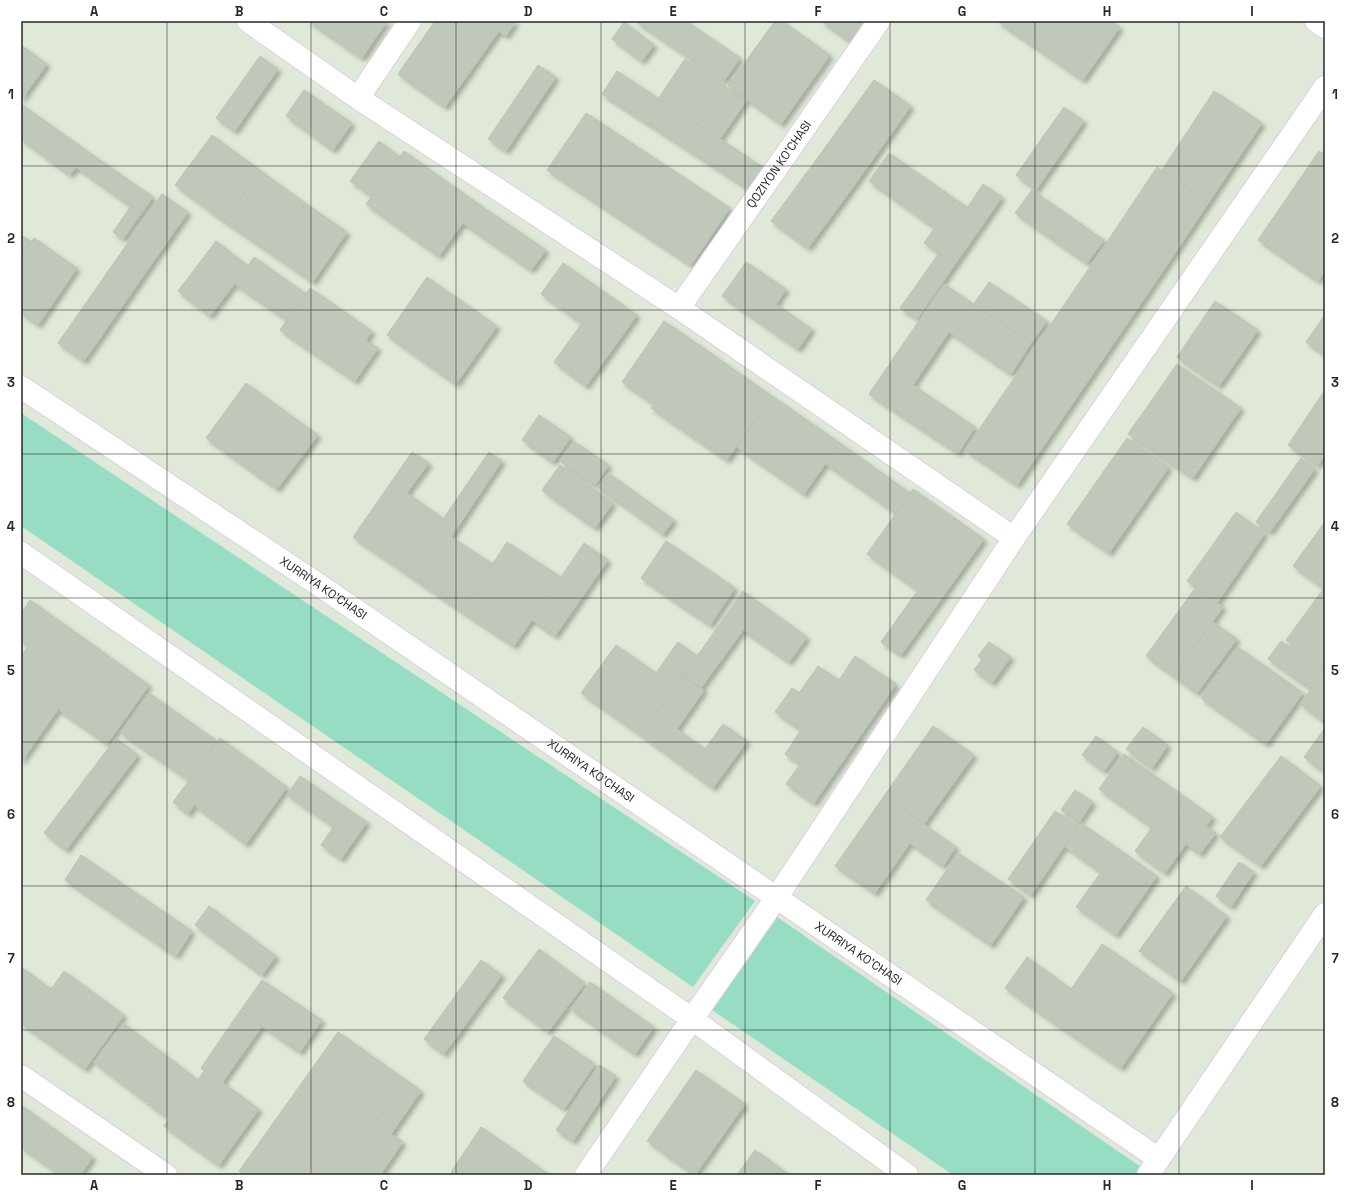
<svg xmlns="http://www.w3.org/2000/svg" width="1346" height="1196" font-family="'Space Grotesk',sans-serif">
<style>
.green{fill:#97ddc3}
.building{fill:#c0c7bb;stroke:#b9c4b3;filter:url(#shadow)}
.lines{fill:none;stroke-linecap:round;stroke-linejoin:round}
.minor-casing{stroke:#dccedf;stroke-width:24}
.minor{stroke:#fff;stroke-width:22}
.grid{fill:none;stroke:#272727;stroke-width:1;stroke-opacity:0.55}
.labels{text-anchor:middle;stroke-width:4;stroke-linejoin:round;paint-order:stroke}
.street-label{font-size:12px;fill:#272727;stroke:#fff}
.neatline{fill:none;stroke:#272727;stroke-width:1.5}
.grid-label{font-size:13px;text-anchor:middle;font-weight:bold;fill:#272727}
</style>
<defs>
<filter id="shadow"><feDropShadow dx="3.5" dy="3.5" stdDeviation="2" flood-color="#0004"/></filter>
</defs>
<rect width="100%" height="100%" fill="#e0e9d9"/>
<g class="green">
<path d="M 21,413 L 755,901 L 693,987 L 21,526 Z"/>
<path d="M 777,917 L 1141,1167 L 1136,1175 L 953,1175 L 712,1010 Z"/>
</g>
<g class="building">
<path d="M 308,21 L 387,21 L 362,58 Z"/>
<path d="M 435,21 L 484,21 L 499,31 L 445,107 L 398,74 Z"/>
<path d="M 484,21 L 516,21 L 506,36 Z"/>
<path d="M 635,21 L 686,21 L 740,58 L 724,81 Z"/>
<path d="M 775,21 L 782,21 L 830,55 L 781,124 L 728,86 Z"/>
<path d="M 821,21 L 864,21 L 850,41 Z"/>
<path d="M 997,21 L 1111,21 L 1120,27 L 1083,80 Z"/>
<path d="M 624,22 L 654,45 L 642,61 L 612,39 Z"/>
<path d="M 21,45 L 47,64 L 21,100 Z"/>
<path d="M 260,56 L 278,69 L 235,131 L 216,118 Z"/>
<path d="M 685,59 L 746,101 L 720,139 L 658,99 Z"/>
<path d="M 538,65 L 556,77 L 506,151 L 488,139 Z"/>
<path d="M 617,71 L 764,168 L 750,190 L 602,94 Z"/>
<path d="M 874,80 L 911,106 L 853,187 L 816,160 Z"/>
<path d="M 304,90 L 352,123 L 333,150 L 286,116 Z"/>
<path d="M 1214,91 L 1262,123 L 1209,202 L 1162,170 Z"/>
<path d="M 21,104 L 87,151 L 70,175 L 21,139 Z"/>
<path d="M 1064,107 L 1084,121 L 1036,190 L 1016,175 Z"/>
<path d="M 586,113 L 730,208 L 691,265 L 547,170 Z"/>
<path d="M 212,135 L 261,171 L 224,221 L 175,185 Z"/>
<path d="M 379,141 L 400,157 L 372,196 L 350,181 Z"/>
<path d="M 87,151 L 153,197 L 123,239 L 113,232 L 131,206 L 76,167 Z"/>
<path d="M 404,151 L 477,203 L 439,256 L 366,204 Z"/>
<path d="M 1319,151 L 1325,155 L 1325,271 L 1318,281 L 1258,240 Z"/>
<path d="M 889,153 L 955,199 L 935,228 L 869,181 Z"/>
<path d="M 816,160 L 853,187 L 808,248 L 771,221 Z"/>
<path d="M 1157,167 L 1209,202 L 1161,274 L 1109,239 Z"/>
<path d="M 261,171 L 305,203 L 271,253 L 224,221 Z"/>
<path d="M 983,184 L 1002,197 L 986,220 L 967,208 Z"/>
<path d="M 1032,190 L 1104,240 L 1087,263 L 1015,213 Z"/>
<path d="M 162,194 L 188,212 L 84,361 L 58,343 Z"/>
<path d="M 955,199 L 986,220 L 917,319 L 900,308 L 939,253 L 924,243 Z"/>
<path d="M 305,203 L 347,232 L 313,282 L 271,253 Z"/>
<path d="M 477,203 L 546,250 L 531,270 L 463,223 Z"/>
<path d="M 21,235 L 32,242 L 21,257 Z"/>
<path d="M 34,238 L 77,268 L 38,325 L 21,313 L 21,257 Z"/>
<path d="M 1109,239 L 1161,274 L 1017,485 L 965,450 Z"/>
<path d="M 216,241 L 248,266 L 210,316 L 178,291 Z"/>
<path d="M 254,257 L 306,294 L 287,320 L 235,284 Z"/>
<path d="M 746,262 L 786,289 L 776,304 L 812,329 L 798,349 L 722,296 Z"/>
<path d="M 563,263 L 637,315 L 586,386 L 554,362 L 582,323 L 541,294 Z"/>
<path d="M 427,277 L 497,326 L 456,384 L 387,335 Z"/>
<path d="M 989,282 L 1047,321 L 1031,343 L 974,304 Z"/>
<path d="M 944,284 L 1031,343 L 1011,374 L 949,332 L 913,385 L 975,427 L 958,453 L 869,394 Z"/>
<path d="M 310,288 L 372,331 L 366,340 L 378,348 L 355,381 L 280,330 Z"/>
<path d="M 1215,301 L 1258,330 L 1219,386 L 1177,357 Z"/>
<path d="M 1325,315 L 1325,355 L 1306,342 Z"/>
<path d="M 664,321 L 696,343 L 654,404 L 622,382 Z"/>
<path d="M 696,343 L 772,396 L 727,460 L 651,408 Z"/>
<path d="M 1177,364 L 1241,408 L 1193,478 L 1128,434 Z"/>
<path d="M 246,383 L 318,435 L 277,489 L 206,438 Z"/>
<path d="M 1325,390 L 1325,455 L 1318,465 L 1288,445 Z"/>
<path d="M 772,396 L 840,443 L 804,494 L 737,447 Z"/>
<path d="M 539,415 L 571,437 L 553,462 L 522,440 Z"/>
<path d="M 1127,438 L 1169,467 L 1109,553 L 1067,524 Z"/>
<path d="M 575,442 L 609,465 L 595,485 L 561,462 Z"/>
<path d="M 840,443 L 910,493 L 896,513 L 825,463 Z"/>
<path d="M 412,452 L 429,463 L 407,493 L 444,519 L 406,573 L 353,537 Z"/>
<path d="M 489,452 L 502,461 L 451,537 L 493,564 L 461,611 L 406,573 Z"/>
<path d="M 1301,458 L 1315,469 L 1270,532 L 1256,522 Z"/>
<path d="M 560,465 L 613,503 L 595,528 L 542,490 Z"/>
<path d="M 608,473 L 674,520 L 663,534 L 598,487 Z"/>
<path d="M 913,489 L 984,539 L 901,655 L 881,642 L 918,590 L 867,554 Z"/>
<path d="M 1236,512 L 1265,533 L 1217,603 L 1187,581 Z"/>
<path d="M 1324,523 L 1325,524 L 1325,589 L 1293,566 Z"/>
<path d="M 666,541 L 735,588 L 710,625 L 641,578 Z"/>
<path d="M 507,542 L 561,577 L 514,646 L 461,611 Z"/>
<path d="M 584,543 L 608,560 L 555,636 L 532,620 Z"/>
<path d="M 1196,587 L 1223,607 L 1174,676 L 1146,656 Z"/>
<path d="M 1324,588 L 1325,589 L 1325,669 L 1286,640 Z"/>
<path d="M 743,591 L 807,637 L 789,662 L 743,630 L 701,688 L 683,676 Z"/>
<path d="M 30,600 L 82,637 L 46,688 L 64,701 L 21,762 L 21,656 L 28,646 L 21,642 L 21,613 Z"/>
<path d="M 1213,622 L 1237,639 L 1197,693 L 1174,676 Z"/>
<path d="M 82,637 L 149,685 L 107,744 L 58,709 L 64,701 L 46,688 Z"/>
<path d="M 1281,641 L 1325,673 L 1325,722 L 1300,704 L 1311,689 L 1268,659 Z"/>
<path d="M 678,642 L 697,656 L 641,735 L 581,693 L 616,645 L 656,673 Z"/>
<path d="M 989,642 L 1011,657 L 1000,672 L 978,656 Z"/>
<path d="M 1238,647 L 1303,693 L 1266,744 L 1201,698 Z"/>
<path d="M 855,656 L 896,684 L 814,803 L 786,784 L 800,764 L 785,754 L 801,730 L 775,712 L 792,688 L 799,693 L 818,666 L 839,680 Z"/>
<path d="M 982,659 L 1000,672 L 992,683 L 974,670 Z"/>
<path d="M 683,676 L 704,690 L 677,729 L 705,749 L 723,724 L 747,741 L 713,788 L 641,735 Z"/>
<path d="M 149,693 L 217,741 L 189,780 L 121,733 Z"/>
<path d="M 933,726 L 974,755 L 924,824 L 884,796 Z"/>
<path d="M 1143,727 L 1168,745 L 1152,768 L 1126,749 Z"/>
<path d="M 1325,728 L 1325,769 L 1323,771 L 1304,757 Z"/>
<path d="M 1096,736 L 1118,752 L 1104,771 L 1082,755 Z"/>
<path d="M 116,738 L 138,755 L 66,850 L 44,833 Z"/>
<path d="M 220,738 L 287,787 L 246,844 L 194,805 L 188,814 L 173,802 Z"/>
<path d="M 1124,754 L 1213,817 L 1206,826 L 1171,801 L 1152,827 L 1099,789 Z"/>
<path d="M 1281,756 L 1321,786 L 1261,866 L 1220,837 Z"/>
<path d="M 300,776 L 367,822 L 341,859 L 321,845 L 334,826 L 287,795 Z"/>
<path d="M 1075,790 L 1093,802 L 1079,822 L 1061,810 Z"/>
<path d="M 884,796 L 956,847 L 943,866 L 910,843 L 875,893 L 835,866 Z"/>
<path d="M 1171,801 L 1216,833 L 1200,854 L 1186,844 L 1165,873 L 1135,851 Z"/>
<path d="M 1055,811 L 1078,826 L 1031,895 L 1008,879 Z"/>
<path d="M 1081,823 L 1157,876 L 1116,935 L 1076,907 L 1101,872 L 1064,846 Z"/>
<path d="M 958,853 L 1024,897 L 991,945 L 926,900 Z"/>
<path d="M 81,855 L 120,882 L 103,906 L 65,880 Z"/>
<path d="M 1239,862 L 1254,872 L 1231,907 L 1216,896 Z"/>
<path d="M 120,882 L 192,931 L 176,956 L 103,906 Z"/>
<path d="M 1186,886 L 1227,916 L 1181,981 L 1139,951 Z"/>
<path d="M 209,906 L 276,956 L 262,975 L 195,925 Z"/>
<path d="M 1102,944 L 1173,993 L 1121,1068 L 1050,1020 Z"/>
<path d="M 539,949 L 585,983 L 548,1032 L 503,998 Z"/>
<path d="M 1027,957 L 1071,989 L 1050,1020 L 1005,988 Z"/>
<path d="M 481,960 L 502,975 L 444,1054 L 424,1039 Z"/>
<path d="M 21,967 L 51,989 L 25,1026 L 21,1023 Z"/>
<path d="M 64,971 L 124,1015 L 85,1069 L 25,1026 Z"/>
<path d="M 262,980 L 322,1020 L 300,1052 L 240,1011 Z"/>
<path d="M 590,982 L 654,1027 L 635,1054 L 571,1009 Z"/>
<path d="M 240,1011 L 262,1026 L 222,1083 L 201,1068 Z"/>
<path d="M 123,1023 L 198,1080 L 169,1119 L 94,1062 Z"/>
<path d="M 338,1032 L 406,1080 L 338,1175 L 245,1175 L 239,1171 Z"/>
<path d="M 554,1036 L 595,1064 L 564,1109 L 523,1081 Z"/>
<path d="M 599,1065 L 616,1076 L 573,1141 L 556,1130 Z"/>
<path d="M 205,1070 L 259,1109 L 219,1165 L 164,1126 Z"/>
<path d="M 696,1070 L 745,1104 L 695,1175 L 647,1141 Z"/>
<path d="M 406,1080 L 421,1091 L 391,1134 L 403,1142 L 380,1175 L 338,1175 Z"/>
<path d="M 21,1105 L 93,1157 L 80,1175 L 52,1175 L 55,1171 L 21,1147 Z"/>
<path d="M 481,1127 L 550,1175 L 455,1175 L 451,1172 Z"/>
<path d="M 755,1150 L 790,1175 L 737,1175 Z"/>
</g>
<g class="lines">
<g class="minor-casing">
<g id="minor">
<path d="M 248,21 L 358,98 L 679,308 L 1014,538"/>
<path d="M 1316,21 L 1325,27"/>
<path d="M 358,98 L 410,21"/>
<path id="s1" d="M 679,308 L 879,21"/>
<path id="s2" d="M 21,387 L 319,585 L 1159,1159"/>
<path d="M 21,553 L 692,1019 L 907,1175"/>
<path d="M 21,1076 L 166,1175"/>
<path d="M 586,1175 L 692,1019 L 777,897 L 1014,538 L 1325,87"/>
<path d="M 1148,1175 L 1325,914"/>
</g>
</g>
<use href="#minor" class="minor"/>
</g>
<path class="grid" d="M 167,21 L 167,1175M 311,21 L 311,1175M 456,21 L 456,1175M 601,21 L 601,1175M 745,21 L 745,1175M 890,21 L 890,1175M 1035,21 L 1035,1175M 1179,21 L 1179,1175M 21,166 L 1325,166M 21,310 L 1325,310M 21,454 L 1325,454M 21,598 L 1325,598M 21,742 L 1325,742M 21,886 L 1325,886M 21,1030 L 1325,1030"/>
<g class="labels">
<g class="street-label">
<text dy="4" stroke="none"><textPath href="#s1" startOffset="175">QOZIYON KO'CHASI</textPath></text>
<text dy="4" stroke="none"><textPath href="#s2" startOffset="363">XURRIYA KO'CHASI</textPath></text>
<text dy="4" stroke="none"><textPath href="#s2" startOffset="687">XURRIYA KO'CHASI</textPath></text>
<text dy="4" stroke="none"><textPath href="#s2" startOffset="1011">XURRIYA KO'CHASI</textPath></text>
</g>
</g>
<rect width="1346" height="1196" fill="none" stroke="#ffffff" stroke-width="44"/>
<rect x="22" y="22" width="1302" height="1152" class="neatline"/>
<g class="grid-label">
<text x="94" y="16">A</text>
<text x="239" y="16">B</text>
<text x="384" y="16">C</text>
<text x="528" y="16">D</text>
<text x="673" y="16">E</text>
<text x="818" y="16">F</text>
<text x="962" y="16">G</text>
<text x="1107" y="16">H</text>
<text x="1252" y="16">I</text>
<text x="11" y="99">1</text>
<text x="1335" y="99">1</text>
<text x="11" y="243">2</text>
<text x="1335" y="243">2</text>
<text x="11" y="387">3</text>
<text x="1335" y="387">3</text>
<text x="11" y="531">4</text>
<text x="1335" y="531">4</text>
<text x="11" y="675">5</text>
<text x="1335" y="675">5</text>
<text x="11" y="819">6</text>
<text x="1335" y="819">6</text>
<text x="11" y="963">7</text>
<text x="1335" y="963">7</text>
<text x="11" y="1107">8</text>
<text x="1335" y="1107">8</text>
<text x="94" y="1190">A</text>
<text x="239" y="1190">B</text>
<text x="384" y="1190">C</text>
<text x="528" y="1190">D</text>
<text x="673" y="1190">E</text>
<text x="818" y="1190">F</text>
<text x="962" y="1190">G</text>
<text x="1107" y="1190">H</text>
<text x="1252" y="1190">I</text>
</g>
</svg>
